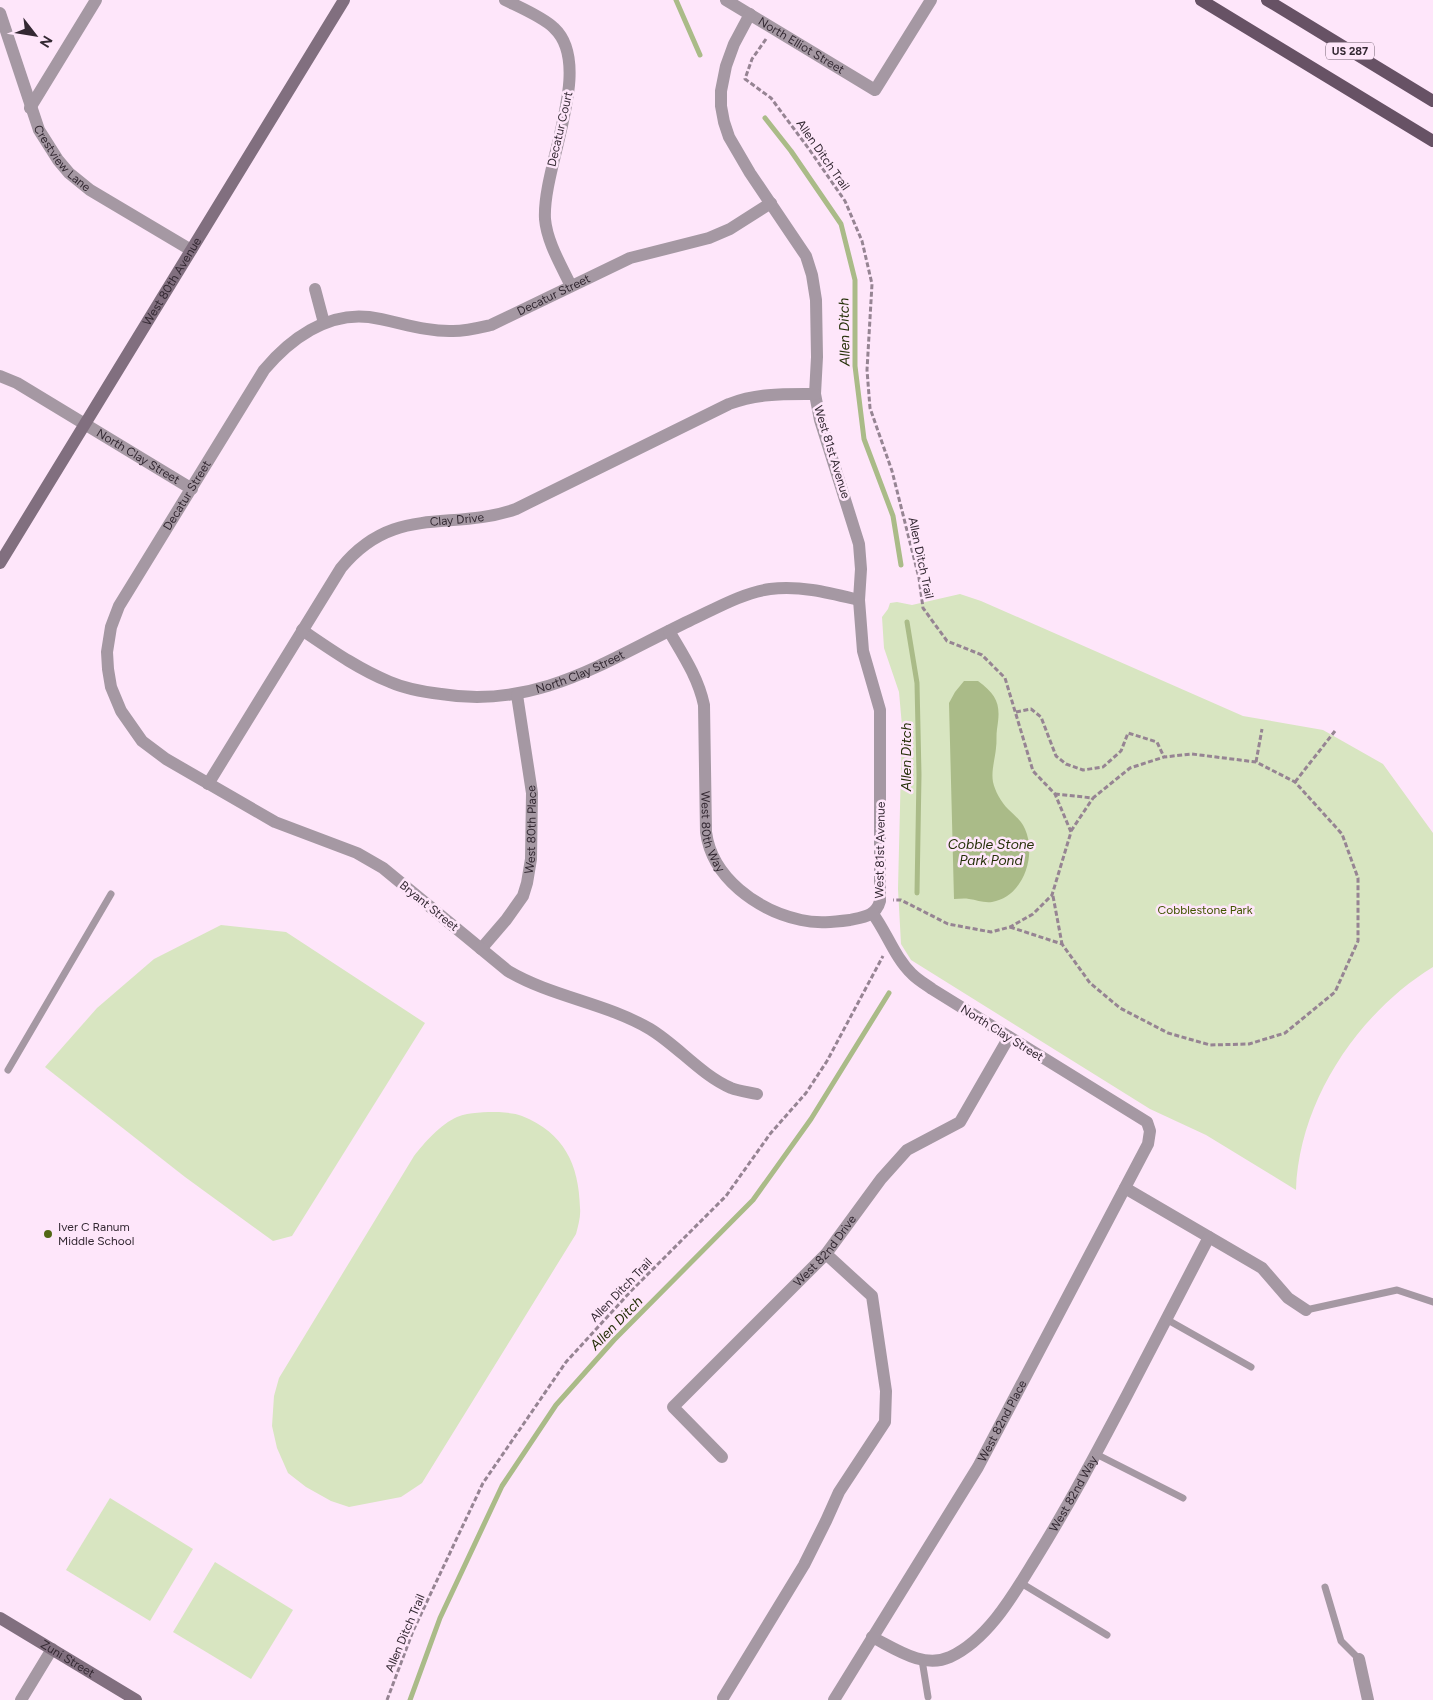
<svg xmlns="http://www.w3.org/2000/svg" width="1433" height="1700" font-family="Figtree,sans-serif">
<style>
.green{fill:#d8e5c1}
.water{fill:#ab8}
.lines{fill:none;stroke-linecap:round;stroke-linejoin:round}
.stream{stroke:#ab8;stroke-width:5}
.path{stroke:#968493;stroke-width:3;stroke-dasharray:5 2.5;stroke-linecap:butt}
.lane{stroke:#a598a3;stroke-width:7}
.street{stroke:#a598a3;stroke-width:12}
.secondary{stroke:#816f7f;stroke-width:12}
.primary{stroke:#675265;stroke-width:12}
.poi-dot{fill:#526715;stroke:#fee6fa;stroke-width:2}
.labels{text-anchor:middle;stroke-width:5;stroke-linejoin:round;paint-order:stroke}
.shield{fill:#fee6fa;stroke:#70616e;stroke-width:1}
.shield-label{font-size:11px;font-weight:bold;fill:#332832}
.street-label{font-size:12px;fill:#332832;stroke:#fee6fa}
.park-label{font-size:12px;fill:#425500;stroke:#fee6fa}
.poi-label{font-size:12px;fill:#332832;stroke:#fee6fa;text-anchor:start}
.water-label{font-size:14px;font-style:italic;fill:#253008;stroke:#fee6fa}
</style>
<rect width="100%" height="100%" fill="#fee6fa"/>
<g class="green">
<path d="M 960,594 L 981,601 L 1243,716 L 1323,730 L 1383,764 L 1433,833 L 1433,967 C 1358,1013 1299,1101 1296,1190 L 1206,1135 L 1150,1109 L 911,960 L 901,944 L 898,889 L 902,726 L 899,692 L 884,648 L 882,617 L 888,609 L 890,603 L 897,602 L 912,605 Z"/>
<path d="M 221,925 L 286,932 L 425,1023 L 292,1236 L 273,1241 L 185,1177 L 45,1067 L 97,1008 L 154,959 Z"/>
<path d="M 499,1112 C 507,1113 516,1113 522,1116 C 564,1133 579,1164 580,1208 C 581,1216 578,1226 576,1234 L 422,1483 L 401,1497 L 349,1507 L 331,1501 L 306,1487 L 288,1473 L 277,1448 L 272,1426 L 274,1396 L 279,1378 L 414,1156 C 424,1143 441,1124 457,1117 C 470,1112 485,1112 499,1112 Z"/>
<path d="M 110,1498 L 193,1549 L 150,1621 L 66,1570 Z"/>
<path d="M 215,1562 L 293,1610 L 251,1679 L 173,1632 Z"/>
</g>
<path class="water" d="M 964,681 L 978,681 C 998,696 1001,705 997,729 C 996,735 997,742 996,748 C 995,759 991,771 993,782 C 995,791 1001,802 1008,809 C 1014,815 1021,820 1025,829 C 1037,856 1023,897 992,902 C 983,903 977,900 969,899 C 964,898 959,899 954,899 L 949,703 L 955,692 Z"/>
<g class="lines">
<g class="stream">
<path d="M 676,0 L 700,55"/>
<path d="M 765,118 L 791,151 L 841,224 L 855,280 L 855,366 L 864,439 L 893,516 L 901,565"/>
<path d="M 907,622 L 917,683 L 919,775 L 917,893"/>
<path d="M 410,1700 L 440,1618 L 502,1486 L 556,1405 L 614,1340 L 753,1200 L 811,1119 L 889,993"/>
</g>
<g class="path">
<path d="M 766,39 L 752,59 L 745,79 L 771,98 L 809,149 L 845,201 L 862,241 L 872,284 L 867,370 L 870,408 L 892,471 L 919,578 L 923,608 L 947,641 L 982,655 L 1005,678 L 1033,771 L 1055,794 L 1071,832 L 1052,895 L 1033,914 L 1010,927 L 991,932 L 948,924 L 901,900 L 893,900"/>
<path d="M 1016,712 L 1031,709 L 1041,717 L 1056,756 L 1066,764 L 1083,770 L 1103,767 L 1121,751 L 1128,733 L 1157,742 L 1164,757"/>
<path d="M 1256,762 L 1262,729"/>
<path d="M 1295,782 L 1335,731"/>
<path d="M 1071,831 L 1093,798"/>
<path d="M 1053,896 L 1062,944"/>
<path d="M 1010,927 L 1062,944 L 1090,983 L 1120,1008 L 1168,1033 L 1210,1045 L 1249,1044 L 1285,1033 L 1335,992 L 1358,941 L 1358,878 L 1342,834 L 1295,782 L 1256,762 L 1192,754 L 1164,757 L 1130,768 L 1093,798 L 1055,794"/>
<path d="M 387,1700 L 413,1631 L 483,1483 L 566,1362 L 631,1291 L 726,1196 L 770,1134 L 806,1093 L 827,1061 L 883,956"/>
</g>
<g class="lane">
<path d="M 8,1070 L 111,894"/>
<path d="M 1306,1310 L 1397,1290 L 1433,1302"/>
<path d="M 1166,1319 L 1251,1367"/>
<path d="M 1096,1454 L 1183,1498"/>
<path d="M 1021,1583 L 1107,1635"/>
<path d="M 1325,1587 L 1341,1641 L 1359,1659"/>
<path d="M 922,1660 L 928,1697"/>
</g>
<g class="street">
<path d="M 505,0 C 519,7 543,17 554,28 C 595,66 542,167 545,219 C 547,242 561,265 571,286"/>
<path id="s1" d="M 726,0 L 875,90 L 931,0"/>
<path id="s2" d="M 0,13 L 39,130 L 58,160 L 69,173 L 90,190 L 191,250"/>
<path d="M 30,108 L 96,0"/>
<path d="M 315,289 L 324,323"/>
<path id="s3" d="M 0,376 L 17,383 L 192,489"/>
<path id="s4" d="M 302,630 C 330,649 358,669 390,682 C 406,689 424,692 441,694 C 537,710 607,660 689,621 C 715,609 742,593 770,589 C 800,585 830,593 859,600"/>
<path id="s5" d="M 669,631 C 683,655 698,677 704,705 L 706,832 C 712,878 757,910 801,920 C 817,924 834,922 850,920 C 864,917 876,916 880,901 L 880,710 L 863,651 L 859,600 L 861,569 L 859,544 L 820,420 L 815,394 L 817,357 L 816,300 L 812,275 L 806,256 L 750,173 L 729,137 L 724,122 L 721,106 L 721,91 L 726,66 L 734,44 L 750,14"/>
<path id="s6" d="M 208,784 L 341,568 C 394,503 450,532 516,509 L 729,404 C 758,393 784,394 815,394"/>
<path id="s7" d="M 481,949 L 506,920 L 523,896 L 527,883 L 531,859 L 532,793 L 517,695"/>
<path id="s8" d="M 757,1094 C 748,1092 739,1091 731,1088 C 701,1075 678,1046 650,1029 C 606,1003 552,997 508,971 L 383,868 L 357,853 L 275,822 L 166,759 L 142,741 L 121,711 L 111,687 L 108,669 L 107,652 L 111,627 L 119,606 L 264,370 C 290,339 327,312 369,317 C 397,321 424,332 453,331 C 466,331 478,328 491,325 L 630,258 L 709,238 L 730,229 L 771,203"/>
<path d="M 1125,1188 L 1262,1268 L 1288,1298 L 1306,1310"/>
<path id="s9" d="M 722,1457 L 673,1407 L 826,1254 L 881,1179 L 907,1150 L 960,1122 L 1009,1037"/>
<path id="s10" d="M 872,1637 C 896,1649 923,1669 950,1657 C 989,1639 1015,1592 1036,1558 C 1069,1505 1098,1450 1127,1395 C 1154,1342 1182,1290 1209,1237"/>
<path d="M 1359,1659 L 1368,1700"/>
<path d="M 723,1698 L 804,1565 L 826,1521 L 839,1492 L 885,1422 L 886,1391 L 872,1296 L 826,1254"/>
<path d="M 21,1700 L 52,1649"/>
<path id="s11" d="M 834,1700 L 978,1467 L 1148,1144 L 1150,1131 L 1147,1122 L 932,989 C 925,984 918,980 912,974 C 895,958 887,933 873,914"/>
</g>
<g class="secondary">
<path id="s12" d="M 0,563 L 344,0"/>
<path id="s13" d="M 0,1618 L 136,1700"/>
</g>
<g class="primary">
<path d="M 1201,0 L 1433,141"/>
<path d="M 1267,0 L 1433,101"/>
</g>
</g>
<circle class="poi-dot" cx="48" cy="1234" r="5"/>
<g class="labels">
<rect class="shield" x="1326" y="42.5" width="48" height="17" rx="4"/>
<g class="shield-label">
<text x="1350" y="55">US 287</text>
</g>
<g class="street-label">
<text dy="4" stroke="none"><textPath href="#s1" startOffset="88">North Elliot Street</textPath></text>
<text transform="translate(560 129) rotate(-77)" y="4">Decatur Court</text>
<text transform="translate(823 155) rotate(55)" y="4">Allen Ditch Trail</text>
<text dy="4" stroke="none"><textPath href="#s2" startOffset="160">Crestview Lane</textPath></text>
<text dy="4" stroke="none"><textPath href="#s12" startOffset="330">West 80th Avenue</textPath></text>
<text dy="4" stroke="none"><textPath href="#s8" startOffset="1455">Decatur Street</textPath></text>
<text transform="translate(832 452) rotate(73)" y="4">West 81st Avenue</text>
<text dy="4" stroke="none"><textPath href="#s3" startOffset="160">North Clay Street</textPath></text>
<text dy="4" stroke="none"><textPath href="#s8" startOffset="992">Decatur Street</textPath></text>
<text dy="4" stroke="none"><textPath href="#s6" startOffset="384">Clay Drive</textPath></text>
<text transform="translate(921 558) rotate(78)" y="4">Allen Ditch Trail</text>
<text dy="4" stroke="none"><textPath href="#s4" startOffset="298">North Clay Street</textPath></text>
<text dy="4" stroke="none"><textPath href="#s7" startOffset="135">West 80th Place</textPath></text>
<text dy="4" stroke="none"><textPath href="#s5" startOffset="210">West 80th Way</textPath></text>
<text transform="translate(880 850) rotate(-89)" y="4">West 81st Avenue</text>
<text transform="translate(429 906) rotate(39)" y="4">Bryant Street</text>
<text transform="translate(1002 1033) rotate(32)" y="4">North Clay Street</text>
<text dy="4" stroke="none"><textPath href="#s9" startOffset="288">West 82nd Drive</textPath></text>
<text transform="translate(621 1290) rotate(-46)" y="4">Allen Ditch Trail</text>
<text dy="4" stroke="none"><textPath href="#s11" startOffset="326">West 82nd Place</textPath></text>
<text dy="4" stroke="none"><textPath href="#s10" startOffset="291">West 82nd Way</textPath></text>
<text transform="translate(405 1633) rotate(-67)" y="4">Allen Ditch Trail</text>
<text dy="4" stroke="none"><textPath href="#s13" startOffset="79">Zuni Street</textPath></text>
</g>
<g class="park-label">
<text x="1205" y="914">Cobblestone Park</text>
</g>
<g class="poi-label">
<text x="58" y="1231">Iver C Ranum<tspan x="58" dy="14">Middle School</tspan></text>
</g>
<g class="water-label">
<text transform="translate(844 332) rotate(-91)" y="5">Allen Ditch</text>
<text transform="translate(906 757) rotate(-90)" y="5">Allen Ditch</text>
<text x="991" y="849">Cobble Stone<tspan x="991" dy="16">Park Pond</tspan></text>
<text transform="translate(616 1323) rotate(-46)" y="5">Allen Ditch</text>
</g>
</g>
<g transform="translate(35 35) rotate(121)" stroke="#fee6fa" stroke-width="4" paint-order="stroke">
<path d="M0-4L9 19L0 12L-9 19Z" fill="#332832"/>
<text y="-8" font-size="14" font-weight="bold" text-anchor="middle" fill="#332832">N</text>
</g>
</svg>
